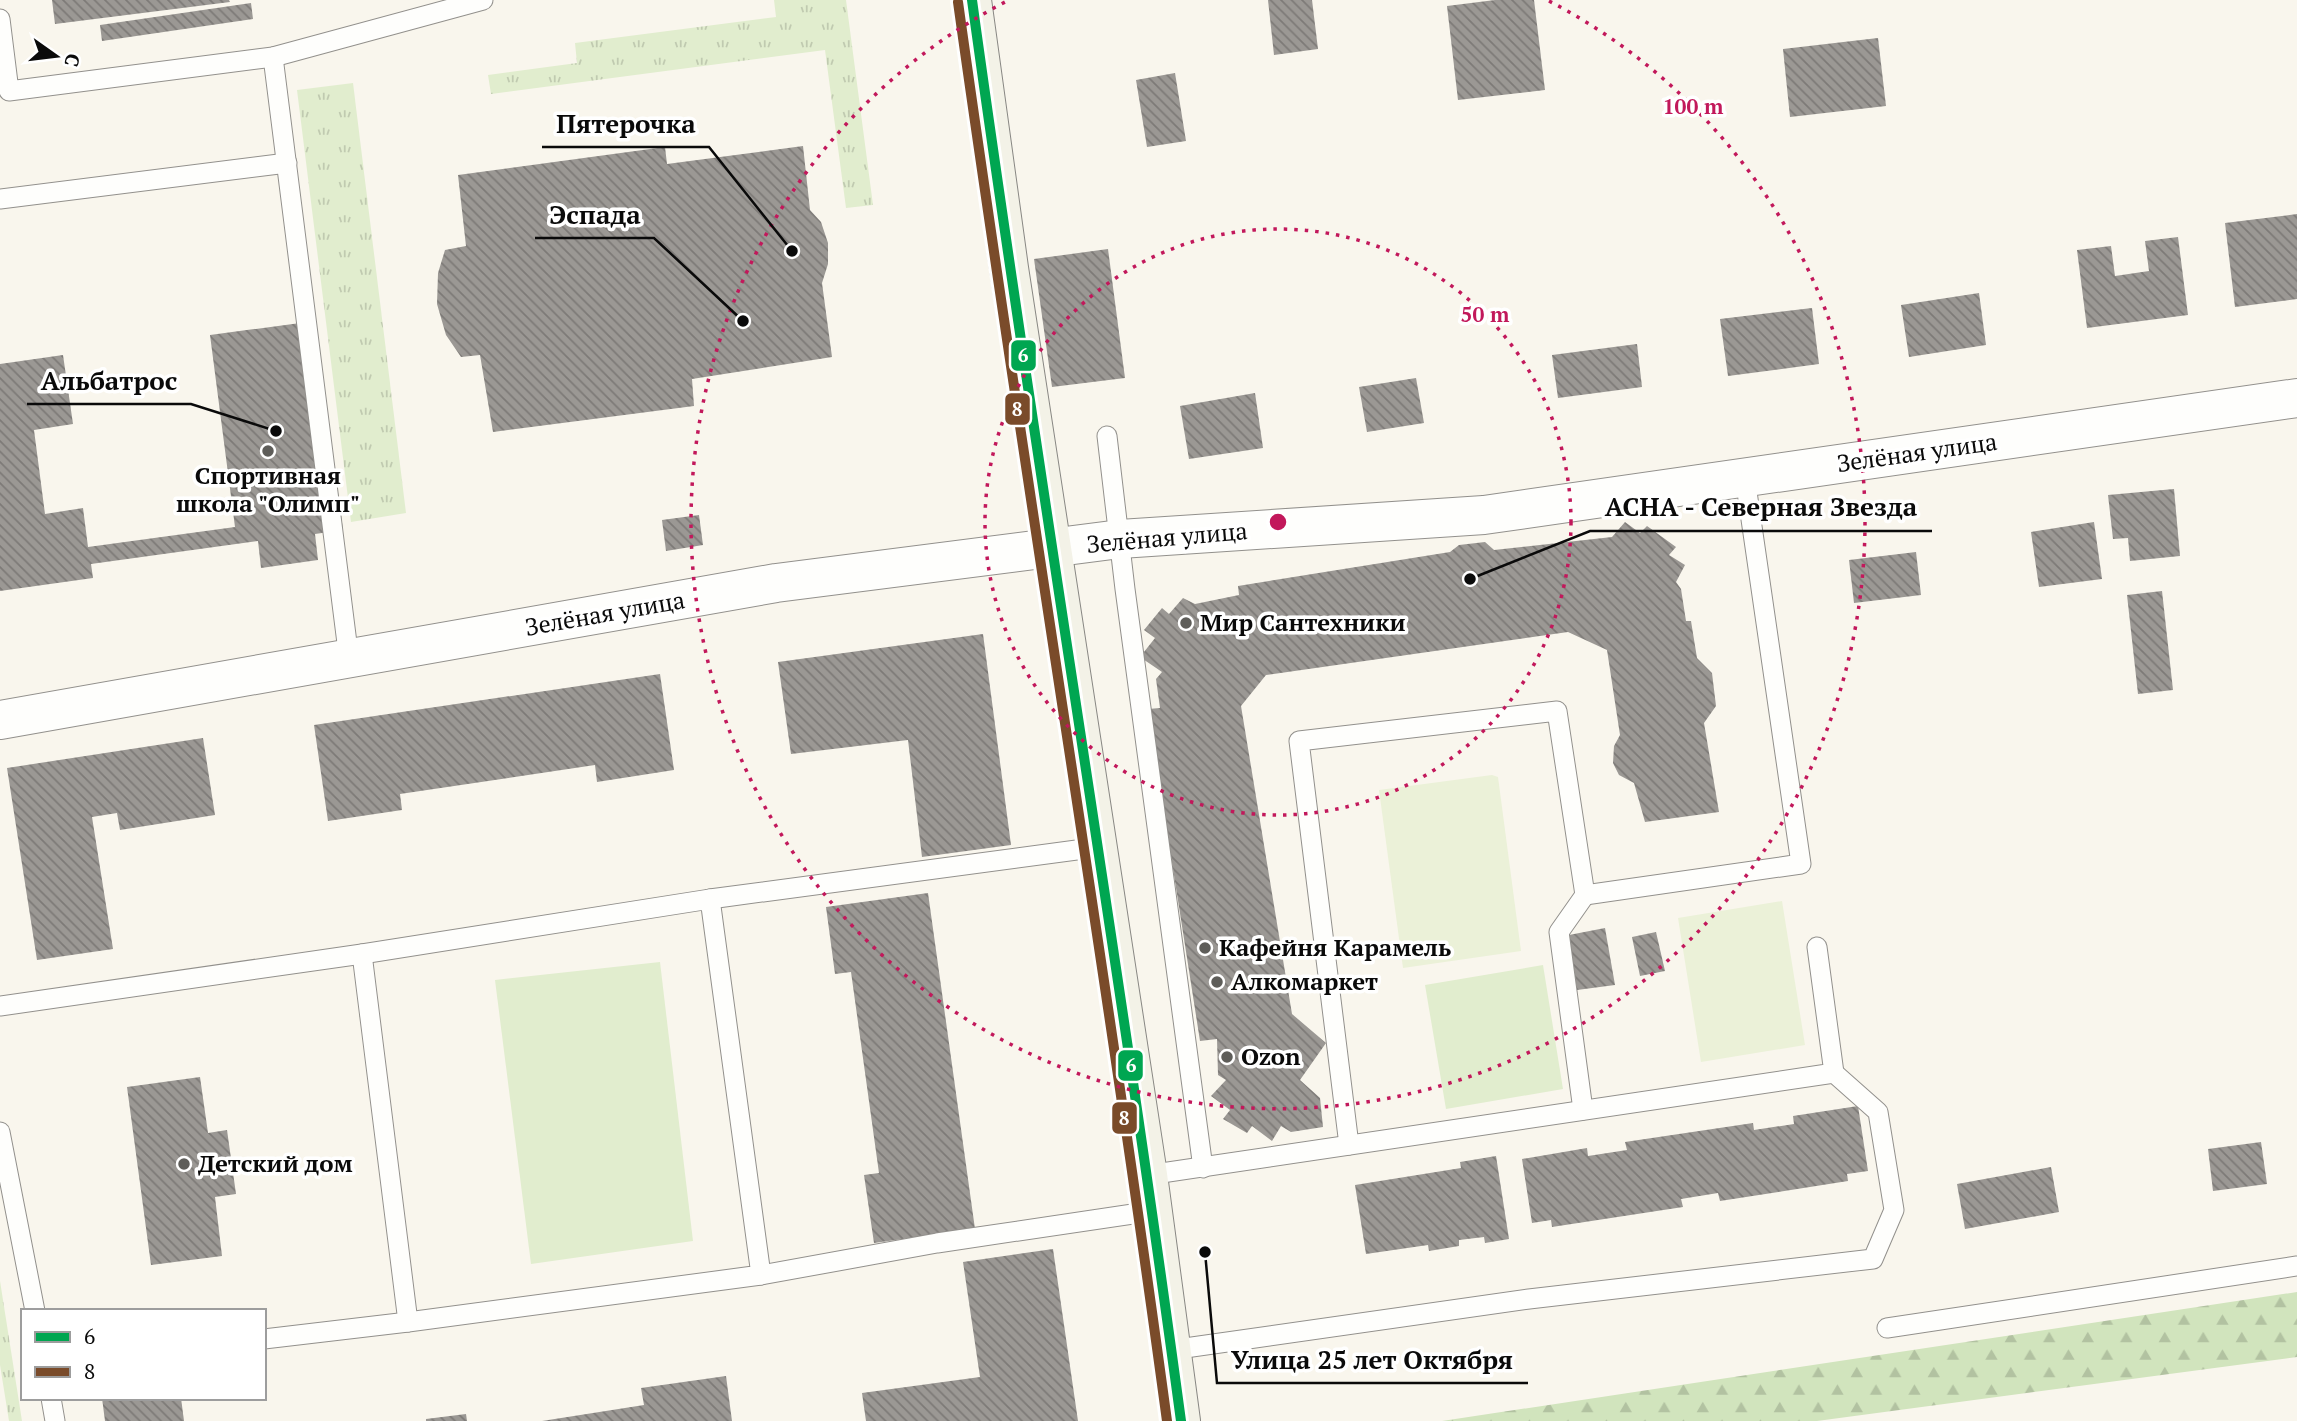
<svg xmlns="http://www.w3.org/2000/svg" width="2297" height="1421" font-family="'PT Serif',serif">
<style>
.grass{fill:url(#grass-tufts)}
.forest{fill:url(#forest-firs)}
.park{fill:#e1edce}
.pitch{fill:#ebf1d8}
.building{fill:url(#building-back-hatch)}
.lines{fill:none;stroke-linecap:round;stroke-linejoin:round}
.lane-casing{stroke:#92908c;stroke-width:21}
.street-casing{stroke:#92908c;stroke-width:40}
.secondary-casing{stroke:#888783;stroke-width:40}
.lane{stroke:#fefefc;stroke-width:19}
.street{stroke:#fefefc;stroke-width:38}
.secondary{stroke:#f3f2e7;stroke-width:38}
.bus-1-casing{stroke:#fff;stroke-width:16}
.bus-2-casing{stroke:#fff;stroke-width:16}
.bus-1{stroke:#00a651;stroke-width:10}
.bus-2{stroke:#7a4b2a;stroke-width:10}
.ring{fill:none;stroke:#c2185b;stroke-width:3.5;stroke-dasharray:3.5 7}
.poi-dot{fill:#5e5d59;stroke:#fff;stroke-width:2.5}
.labels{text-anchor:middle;stroke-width:7;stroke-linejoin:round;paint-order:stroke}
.street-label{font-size:24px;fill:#0a0a0a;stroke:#fff}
.poi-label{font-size:24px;font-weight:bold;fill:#0a0a0a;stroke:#fff;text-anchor:start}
.centre{fill:#c2185b;stroke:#fff;stroke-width:3.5}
.ring-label{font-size:21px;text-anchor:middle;font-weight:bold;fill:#c2185b;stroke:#fff;stroke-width:7;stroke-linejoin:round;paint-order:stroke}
.leader{fill:none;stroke:#0a0a0a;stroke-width:2.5}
.callout-dot{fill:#0a0a0a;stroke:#fff;stroke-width:2.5}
.callout-label{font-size:26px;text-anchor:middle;font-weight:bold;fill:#0a0a0a;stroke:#fff;stroke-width:7;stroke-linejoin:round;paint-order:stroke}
.line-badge{stroke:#fff;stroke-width:2.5}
.badge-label{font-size:19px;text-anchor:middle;font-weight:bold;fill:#fff}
</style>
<defs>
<pattern id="grass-tufts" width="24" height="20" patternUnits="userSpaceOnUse" patternTransform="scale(1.75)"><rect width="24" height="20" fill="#e1edce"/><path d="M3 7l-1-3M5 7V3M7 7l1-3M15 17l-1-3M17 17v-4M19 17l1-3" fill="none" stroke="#c0cab0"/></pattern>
<pattern id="forest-firs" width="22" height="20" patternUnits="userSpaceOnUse" patternTransform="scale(1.75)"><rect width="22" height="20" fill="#d1e4bd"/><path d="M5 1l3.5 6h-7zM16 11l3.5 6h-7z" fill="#b2c2a1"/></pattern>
<pattern id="building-back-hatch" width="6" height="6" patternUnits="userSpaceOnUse" patternTransform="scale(1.75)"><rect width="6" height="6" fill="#9b9894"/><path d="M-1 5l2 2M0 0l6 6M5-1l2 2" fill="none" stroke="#7d7a77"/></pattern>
</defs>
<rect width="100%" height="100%" fill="#f9f6ed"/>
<g class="grass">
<path d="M 774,0 L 846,0 L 873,205 L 846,208 L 825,50 L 491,94 L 488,75 L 577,63 L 575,43 L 776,17 Z"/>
<path d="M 353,83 L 406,513 L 351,522 L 297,90 Z"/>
<path d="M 0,1281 L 22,1421 L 9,1421 L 0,1365 Z"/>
</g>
<path class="forest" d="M 2297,1292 L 2297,1357 L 1817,1421 L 1442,1421 Z"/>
<g class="park">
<path d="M 660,962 L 693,1241 L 531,1264 L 495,980 Z"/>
<path d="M 1543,965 L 1563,1089 L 1446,1109 L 1425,985 Z"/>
</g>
<g class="pitch">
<path d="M 1492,775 L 1498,777 L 1521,951 L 1403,968 L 1379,790 Z"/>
<path d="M 1782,901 L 1805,1045 L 1701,1062 L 1678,918 Z"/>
</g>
<g class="building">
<path d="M 52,0 L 229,0 L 230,2 L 55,24 Z"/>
<path d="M 1268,0 L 1312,0 L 1318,49 L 1274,55 Z"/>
<path d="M 1495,0 L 1534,0 L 1545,90 L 1458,100 L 1447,6 Z"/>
<path d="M 251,3 L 253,19 L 102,41 L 100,25 Z"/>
<path d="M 1878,38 L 1886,106 L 1790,117 L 1783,49 Z"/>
<path d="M 1175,73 L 1186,141 L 1147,147 L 1136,80 Z"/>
<path d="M 803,146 L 810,210 L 821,222 L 828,243 L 828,264 L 822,283 L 832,357 L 692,379 L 694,406 L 493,432 L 480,355 L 461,357 L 446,335 L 437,304 L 438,273 L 445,250 L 466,246 L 458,175 L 665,147 L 667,164 Z"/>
<path d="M 2297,214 L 2297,299 L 2235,307 L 2225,223 Z"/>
<path d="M 2178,237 L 2188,315 L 2087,328 L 2077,250 L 2111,246 L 2115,276 L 2149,271 L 2145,241 Z"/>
<path d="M 1108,249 L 1125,378 L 1052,387 L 1034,259 Z"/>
<path d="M 1979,293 L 1986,345 L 1909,357 L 1901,305 Z"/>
<path d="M 1812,308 L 1819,364 L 1728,376 L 1720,319 Z"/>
<path d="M 315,321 L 343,530 L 315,534 L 318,560 L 261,568 L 258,541 L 91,564 L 93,578 L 0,591 L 0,364 L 63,355 L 73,424 L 34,430 L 45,514 L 83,508 L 88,547 L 235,527 L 210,335 Z"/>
<path d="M 1637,344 L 1642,387 L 1558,398 L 1552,355 Z"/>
<path d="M 1416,378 L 1424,423 L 1367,432 L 1359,387 Z"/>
<path d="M 1255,393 L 1263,448 L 1189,459 L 1180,406 Z"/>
<path d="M 2174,489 L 2180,556 L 2130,561 L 2128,538 L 2113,539 L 2108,495 Z"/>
<path d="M 699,515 L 703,545 L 666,551 L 662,520 Z"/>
<path d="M 1625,522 L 1640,533 L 1647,526 L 1676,547 L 1669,555 L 1685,565 L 1676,582 L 1681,589 L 1686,621 L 1691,621 L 1697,658 L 1712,673 L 1716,706 L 1704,723 L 1719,812 L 1645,822 L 1634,783 L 1619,775 L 1613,763 L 1614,746 L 1620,735 L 1607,650 L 1568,632 L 1266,675 L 1241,706 L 1292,1014 L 1326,1043 L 1300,1080 L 1320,1098 L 1323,1127 L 1291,1132 L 1281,1126 L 1272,1141 L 1252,1126 L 1247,1133 L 1223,1119 L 1230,1110 L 1211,1096 L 1226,1080 L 1218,1075 L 1217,1039 L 1200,1041 L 1148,709 L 1160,708 L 1156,679 L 1162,672 L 1140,657 L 1155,638 L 1144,630 L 1162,608 L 1169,614 L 1183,598 L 1195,604 L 1239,595 L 1238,586 L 1450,552 L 1459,545 L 1485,542 L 1494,550 L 1612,537 Z"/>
<path d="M 2094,522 L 2102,579 L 2039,587 L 2031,532 Z"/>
<path d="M 1916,552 L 1921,595 L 1854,603 L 1849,560 Z"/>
<path d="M 2162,591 L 2173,690 L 2138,694 L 2127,595 Z"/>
<path d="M 983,634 L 1011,845 L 922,857 L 908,740 L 791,754 L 778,662 Z"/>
<path d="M 660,674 L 674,770 L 597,782 L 595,765 L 400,794 L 402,810 L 328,821 L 314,725 Z"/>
<path d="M 203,738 L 215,815 L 120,830 L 117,813 L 92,817 L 113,949 L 37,960 L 7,768 Z"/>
<path d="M 928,893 L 975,1229 L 874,1243 L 864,1175 L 879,1173 L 851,972 L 835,974 L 826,907 Z"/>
<path d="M 1605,928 L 1615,985 L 1577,990 L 1569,935 Z"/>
<path d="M 1656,932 L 1665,971 L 1640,976 L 1632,937 Z"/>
<path d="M 200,1077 L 208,1133 L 227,1130 L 236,1194 L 215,1197 L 222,1256 L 151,1265 L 127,1087 Z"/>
<path d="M 1858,1106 L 1868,1171 L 1847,1174 L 1848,1181 L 1720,1201 L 1718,1193 L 1681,1199 L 1683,1207 L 1552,1227 L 1551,1220 L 1532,1223 L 1522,1159 L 1587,1148 L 1588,1156 L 1627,1150 L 1625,1142 L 1753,1123 L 1754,1130 L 1794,1124 L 1793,1116 Z"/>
<path d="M 2261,1142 L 2267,1184 L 2213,1191 L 2208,1149 Z"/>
<path d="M 1496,1156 L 1509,1239 L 1485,1243 L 1484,1237 L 1459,1240 L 1459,1246 L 1429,1251 L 1428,1245 L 1366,1254 L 1355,1185 L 1461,1168 L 1460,1162 Z"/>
<path d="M 2051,1167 L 2059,1212 L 1965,1229 L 1957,1184 Z"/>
<path d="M 1053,1249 L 1078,1421 L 866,1421 L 862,1393 L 980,1377 L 963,1262 Z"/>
<path d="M 726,1376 L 732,1421 L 542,1421 L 644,1405 L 641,1388 Z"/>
<path d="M 102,1398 L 181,1398 L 184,1421 L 105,1421 Z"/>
<path d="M 466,1414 L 467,1421 L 426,1421 L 426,1419 Z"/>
</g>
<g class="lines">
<g class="lane-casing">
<g id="lane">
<path d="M 0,19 L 9,91 L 273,57 L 483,0"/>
<path d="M 273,57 L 349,659"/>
<path d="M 0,199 L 287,163"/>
<path d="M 1107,436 L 1125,589 L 1203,1168"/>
<path d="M 1585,895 L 1801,864 L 1745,478"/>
<path d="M 710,899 L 1099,847"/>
<path d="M 362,954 L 408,1322"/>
<path d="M 0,1006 L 362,954 L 710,899 L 761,1275 L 408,1322 L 264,1339"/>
<path d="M 0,1132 L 35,1311"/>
<path d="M 1349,1145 L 1299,741 L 1557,711 L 1585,895 L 1559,932 L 1583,1110"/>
<path d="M 1148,1175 L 1834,1073 L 1817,947"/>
<path d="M 761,1275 L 937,1243 L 1153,1211"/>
<path d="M 1887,1328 L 2297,1266"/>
<path d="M 1171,1350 L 1529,1299 L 1873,1259 L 1894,1210 L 1878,1112 L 1834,1073"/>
<path d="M 51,1398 L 55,1421"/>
</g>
</g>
<g class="street-casing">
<path id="street" d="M 0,720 L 776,583 L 1120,539 L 1484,515 L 2297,398"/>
</g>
<g class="secondary-casing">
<path id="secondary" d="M 972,0 L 1009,268 L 1148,1175 L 1181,1421"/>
</g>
<use href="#lane" class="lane"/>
<use href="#street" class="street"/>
<use href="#secondary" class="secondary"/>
<g class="bus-1-casing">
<path id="bus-1" d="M 972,0 C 1037,474 1117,946 1181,1421"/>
</g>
<g class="bus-2-casing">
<path id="bus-2" d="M 958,2 C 1024,476 1103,947 1167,1421"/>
</g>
<use href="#bus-1" class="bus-1"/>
<use href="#bus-2" class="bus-2"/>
</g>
<g class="ring">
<circle cx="1278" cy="522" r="293"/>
<path d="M1549 1A587 587 0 1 1 1007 1"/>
</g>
<g class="poi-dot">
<circle cx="268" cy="451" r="7"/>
<circle cx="1186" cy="623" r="7"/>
<circle cx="1205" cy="948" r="7"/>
<circle cx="1217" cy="982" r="7"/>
<circle cx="1227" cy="1057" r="7"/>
<circle cx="184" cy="1164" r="7"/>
</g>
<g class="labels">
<g class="street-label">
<text transform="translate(1917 453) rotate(-8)" y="8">Зелёная улица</text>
<text transform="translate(1167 538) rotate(-5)" y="8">Зелёная улица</text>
<text transform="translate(605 614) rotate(-10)" y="8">Зелёная улица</text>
</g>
<g class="poi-label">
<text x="268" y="484" text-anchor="middle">Спортивная<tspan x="268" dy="28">школа "Олимп"</tspan></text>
<text x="1200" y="631">Мир Сантехники</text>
<text x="1219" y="956">Кафейня Карамель</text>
<text x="1231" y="990">Алкомаркет</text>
<text x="1241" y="1065">Ozon</text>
<text x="198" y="1172">Детский дом</text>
</g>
</g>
<circle cx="1278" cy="522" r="10" class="centre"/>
<g class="ring-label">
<text x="1693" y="114">100 m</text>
<text x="1485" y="322">50 m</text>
</g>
<path class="leader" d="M792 251L709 147H542M743 321L654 238H535M276 431L191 404H27M1470 579L1590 531H1932M1205 1252L1217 1383H1528"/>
<g class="callout-dot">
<circle cx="792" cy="251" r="7"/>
<circle cx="743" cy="321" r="7"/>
<circle cx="276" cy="431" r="7"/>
<circle cx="1470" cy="579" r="7"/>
<circle cx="1205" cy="1252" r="7"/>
</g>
<g class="callout-label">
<text x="626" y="133">Пятерочка</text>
<text x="595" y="224">Эспада</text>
<text x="109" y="390">Альбатрос</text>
<text x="1761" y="516">АСНА - Северная Звезда</text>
<text x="1372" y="1369">Улица 25 лет Октября</text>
</g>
<g class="line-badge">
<rect x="1010" y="339" width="27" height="33" rx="7" fill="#00a651"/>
<rect x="1004" y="392" width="27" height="34" rx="7" fill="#7a4b2a"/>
<rect x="1117" y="1049" width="27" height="33" rx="7" fill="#00a651"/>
<rect x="1111" y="1101" width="27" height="34" rx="7" fill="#7a4b2a"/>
</g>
<g class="badge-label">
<text x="1023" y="362">6</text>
<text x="1017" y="416">8</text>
<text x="1131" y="1072">6</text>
<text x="1124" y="1125">8</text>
</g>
<rect x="21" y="1309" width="245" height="91" fill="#ffffff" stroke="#9d9d9d" stroke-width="2"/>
<rect x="35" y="1332" width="35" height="10" fill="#00a651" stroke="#9d9d9d" stroke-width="2"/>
<text x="84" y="1344" font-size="21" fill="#0a0a0a">6</text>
<rect x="35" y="1367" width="35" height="10" fill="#7a4b2a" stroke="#9d9d9d" stroke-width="2"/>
<text x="84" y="1379" font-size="21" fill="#0a0a0a">8</text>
<g transform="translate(56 56) rotate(104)" stroke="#ffffff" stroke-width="5" paint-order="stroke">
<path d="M0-5L12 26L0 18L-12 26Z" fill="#0a0a0a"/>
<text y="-10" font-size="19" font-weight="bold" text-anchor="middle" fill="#0a0a0a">С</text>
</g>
</svg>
